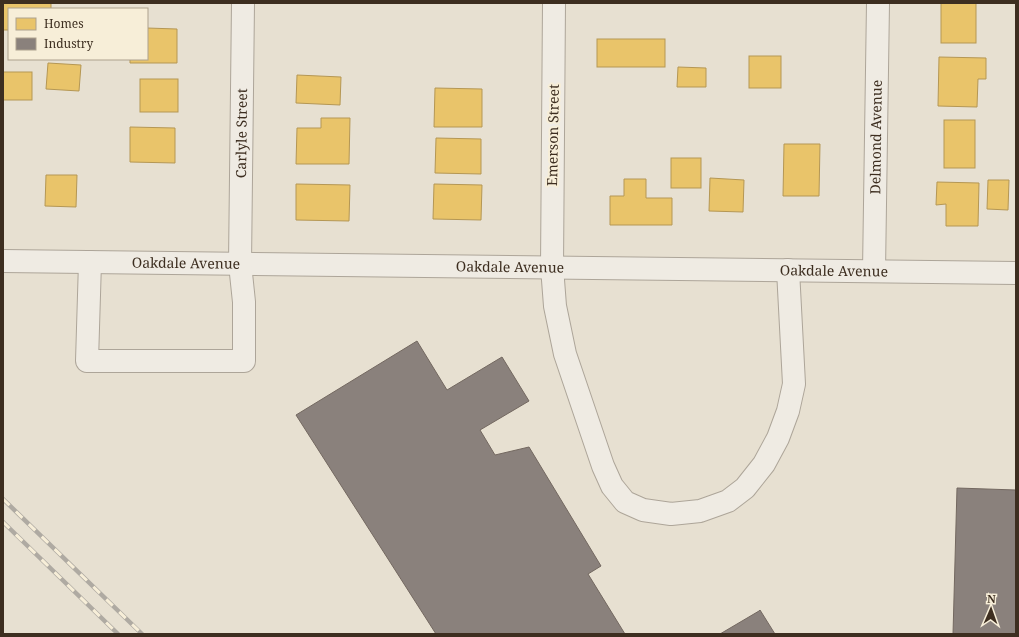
<svg xmlns="http://www.w3.org/2000/svg" width="1019" height="637" font-family="'Noto Serif',serif">
<style>
.homes{fill:#e9c46a;stroke:#b59754}
.industry{fill:#8a817c;stroke:#736860}
.lines{fill:none;stroke-linecap:round;stroke-linejoin:round}
.minor-casing{stroke:#ada599;stroke-width:24}
.minor{stroke:#efebe3;stroke-width:22}
.rail-casing{stroke:#afaaa2;stroke-width:4.5}
.rail{stroke:#f7eed8;stroke-width:3;stroke-dasharray:9;stroke-linecap:butt}
.labels{text-anchor:middle;stroke-width:4;stroke-linejoin:round;paint-order:stroke}
.street-label{font-size:14px;fill:#3d2e20;stroke:#f7eed8}
</style>
<rect width="100%" height="100%" fill="#e7e0d1"/>
<g class="homes">
<path d="M 3,3 L 51,3 L 51,9 L 9,9 L 9,30 L 3,30 Z"/>
<rect x="941" y="3" width="35" height="40"/>
<path d="M 147,28 L 177,29 L 177,63 L 130,63 L 130,59 L 147,59 Z"/>
<rect x="597" y="39" width="68" height="28"/>
<rect x="749" y="56" width="32" height="32"/>
<path d="M 939,57 L 986,58 L 986,79 L 978,79 L 977,107 L 938,106 Z"/>
<path d="M 48,63 L 81,65 L 79,91 L 46,89 Z"/>
<path d="M 678,67 L 706,68 L 706,87 L 677,87 Z"/>
<rect x="3" y="72" width="29" height="28"/>
<path d="M 297,75 L 341,77 L 340,105 L 296,103 Z"/>
<rect x="140" y="79" width="38" height="33"/>
<path d="M 435,88 L 482,89 L 482,127 L 434,127 Z"/>
<path d="M 321,118 L 350,118 L 349,164 L 296,164 L 297,128 L 321,128 Z"/>
<rect x="944" y="120" width="31" height="48"/>
<path d="M 130,127 L 175,128 L 175,163 L 130,162 Z"/>
<path d="M 436,138 L 481,139 L 481,174 L 435,173 Z"/>
<path d="M 784,144 L 820,144 L 819,196 L 783,196 Z"/>
<rect x="671" y="158" width="30" height="30"/>
<path d="M 46,175 L 77,175 L 76,207 L 45,206 Z"/>
<path d="M 710,178 L 744,180 L 743,212 L 709,211 Z"/>
<path d="M 624,179 L 646,179 L 646,198 L 672,198 L 672,225 L 610,225 L 610,196 L 624,196 Z"/>
<path d="M 988,180 L 1009,180 L 1008,210 L 987,209 Z"/>
<path d="M 937,182 L 979,183 L 978,226 L 946,226 L 946,204 L 936,205 Z"/>
<path d="M 296,184 L 350,185 L 349,221 L 296,220 Z"/>
<path d="M 434,184 L 482,185 L 481,220 L 433,219 Z"/>
</g>
<g class="industry">
<path d="M 417,341 L 447,390 L 502,357 L 529,401 L 480,430 L 495,455 L 529,447 L 601,566 L 588,574 L 625,634 L 436,634 L 296,415 Z"/>
<path d="M 957,488 L 1016,490 L 1016,634 L 953,634 Z"/>
<path d="M 760,610 L 775,634 L 720,634 L 759,611 Z"/>
</g>
<g class="lines">
<g class="minor-casing">
<g id="minor">
<path d="M 554,3 L 552,267 L 555,306 L 565,354 L 603,466 L 612,486 L 625,502 L 643,510 L 671,514 L 700,511 L 728,501 L 745,488 L 764,464 L 778,438 L 788,411 L 794,384 L 788,270"/>
<path id="s1" d="M 3,261 L 1016,273"/>
<path id="s2" d="M 90,262 L 87,361 L 244,361 L 244,302 L 240,264 L 243,3"/>
<path id="s3" d="M 874,271 L 878,3"/>
</g>
</g>
<use href="#minor" class="minor"/>
<g class="rail-casing">
<g id="rail">
<path d="M 3,499 L 142,634"/>
<path d="M 3,522 L 118,634"/>
</g>
</g>
<use href="#rail" class="rail"/>
</g>
<g class="labels">
<g class="street-label">
<text dy="5" stroke="none"><textPath href="#s2" startOffset="484">Carlyle Street</textPath></text>
<text transform="translate(553 135) rotate(-89)" y="5">Emerson Street</text>
<text dy="5" stroke="none"><textPath href="#s3" startOffset="134">Delmond Avenue</textPath></text>
<text dy="5" stroke="none"><textPath href="#s1" startOffset="183">Oakdale Avenue</textPath></text>
<text dy="5" stroke="none"><textPath href="#s1" startOffset="507">Oakdale Avenue</textPath></text>
<text dy="5" stroke="none"><textPath href="#s1" startOffset="831">Oakdale Avenue</textPath></text>
</g>
</g>
<rect width="1019" height="637" fill="none" stroke="#3d2e20" stroke-width="8"/>
<rect x="8" y="8" width="140" height="52" fill="#f7eed8" stroke="#ada18e"/>
<rect x="16" y="18" width="20" height="12" fill="#e9c46a" stroke="#ada18e"/>
<text x="44" y="28" font-size="12" fill="#3d2e20">Homes</text>
<rect x="16" y="38" width="20" height="12" fill="#8a817c" stroke="#ada18e"/>
<text x="44" y="48" font-size="12" fill="#3d2e20">Industry</text>
<g transform="translate(991 609) rotate(2)" stroke="#f7eed8" stroke-width="3" paint-order="stroke">
<path d="M0-3L7 15L0 10L-7 15Z" fill="#3d2e20"/>
<text y="-6" font-size="11" font-weight="bold" text-anchor="middle" fill="#3d2e20">N</text>
</g>
</svg>
